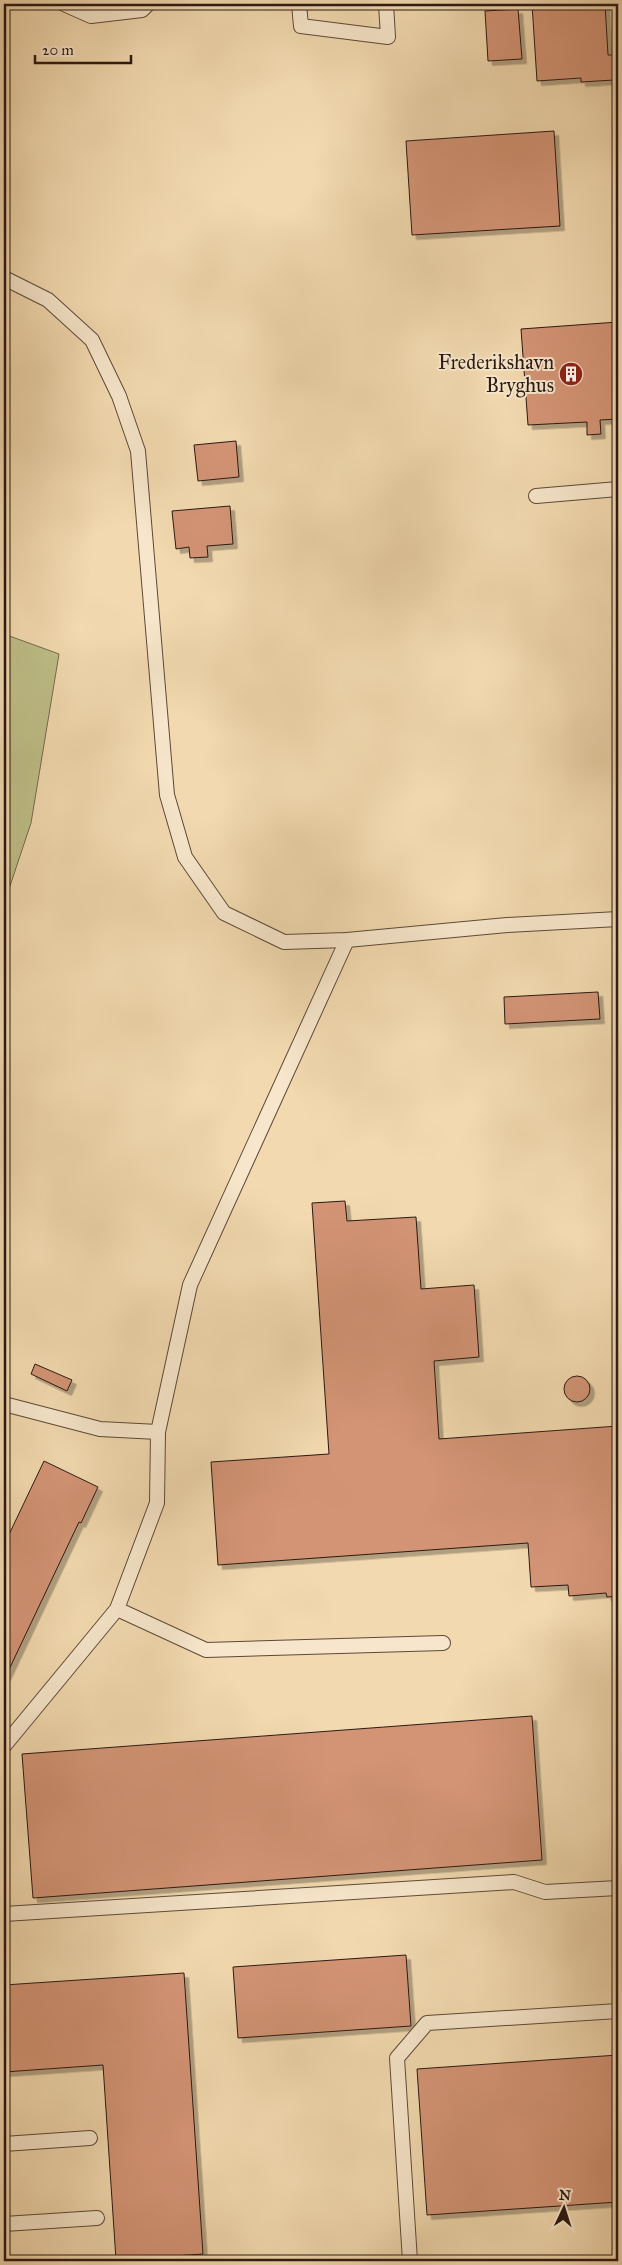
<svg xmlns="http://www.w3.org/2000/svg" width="622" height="2265" font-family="'IM FELL Great Primer',serif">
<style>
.green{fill:#bebe88;stroke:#746c4d}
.building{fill:#d39475;stroke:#2b1912;filter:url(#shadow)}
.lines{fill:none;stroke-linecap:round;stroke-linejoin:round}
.lane-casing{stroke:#5d4939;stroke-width:16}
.lane{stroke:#f7e6cb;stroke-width:14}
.labels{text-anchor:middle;stroke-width:4;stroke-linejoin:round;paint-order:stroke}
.poi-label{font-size:20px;fill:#2b1912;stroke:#f7e6cb;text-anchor:end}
</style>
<defs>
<filter id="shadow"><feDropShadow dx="4.5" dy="4.5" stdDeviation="0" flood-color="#0004"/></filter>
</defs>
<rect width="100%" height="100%" fill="#f2d9af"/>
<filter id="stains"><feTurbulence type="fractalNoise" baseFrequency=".004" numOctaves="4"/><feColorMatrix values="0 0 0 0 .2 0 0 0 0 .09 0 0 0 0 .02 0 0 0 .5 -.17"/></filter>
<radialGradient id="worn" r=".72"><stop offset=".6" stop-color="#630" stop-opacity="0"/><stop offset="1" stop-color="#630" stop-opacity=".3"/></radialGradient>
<path class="green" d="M 4,634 L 59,654 L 31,823 L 4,904 Z"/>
<g class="building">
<path d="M 532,4 L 605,4 L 608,55 L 613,55 L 614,80 L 581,82 L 581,78 L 537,81 Z"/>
<path d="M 518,9 L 522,59 L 488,61 L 485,11 Z"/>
<path d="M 554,131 L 560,226 L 412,235 L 406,141 Z"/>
<path d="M 618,322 L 618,419 L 600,420 L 601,434 L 587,435 L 587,422 L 528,425 L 521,329 Z"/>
<path d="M 236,441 L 239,477 L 198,481 L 194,445 Z"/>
<path d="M 230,506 L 233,544 L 207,546 L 208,557 L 190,558 L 189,547 L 176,549 L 172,511 Z"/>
<path d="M 598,992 L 600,1019 L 505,1024 L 504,997 Z"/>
<path d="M 345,1201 L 347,1221 L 416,1217 L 421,1289 L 474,1285 L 479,1357 L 434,1361 L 439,1439 L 618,1426 L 618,1596 L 607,1597 L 606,1593 L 569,1596 L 568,1585 L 531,1587 L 528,1543 L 218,1565 L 211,1462 L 329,1454 L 312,1203 Z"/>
<path d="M 35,1364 L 72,1380 L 67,1391 L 31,1374 Z"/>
<circle cx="577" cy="1389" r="13"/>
<path d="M 44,1461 L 98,1487 L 81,1523 L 79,1522 L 4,1680 L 4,1545 Z"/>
<path d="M 532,1716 L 542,1860 L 33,1898 L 22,1754 Z"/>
<path d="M 406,1955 L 411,2026 L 238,2038 L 233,1967 Z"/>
<path d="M 184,1973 L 203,2254 L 116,2260 L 103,2065 L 4,2072 L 4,1985 Z"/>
<path d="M 618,2055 L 618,2202 L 427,2215 L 417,2069 Z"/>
</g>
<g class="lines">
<g class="lane-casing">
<g id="lane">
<path d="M 64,4 L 91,16 L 142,10 L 148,4"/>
<path d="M 299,4 L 301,26 L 388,37 L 386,4"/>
<path d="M 4,278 L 48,300 L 92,340 L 119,396 L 138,451 L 167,795 L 185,857 L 224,913 L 284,942 L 347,940 L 507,925 L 618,919"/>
<path d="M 536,496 L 618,489"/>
<path d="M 4,1404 L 100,1429 L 158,1432"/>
<path d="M 117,1609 L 206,1650 L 443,1643"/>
<path d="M 4,1746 L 117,1609 L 157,1503 L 158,1432 L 190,1285 L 347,940"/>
<path d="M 4,1914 L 514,1882 L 545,1892 L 618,1888"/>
<path d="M 4,2144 L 90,2138"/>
<path d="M 4,2224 L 97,2218"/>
<path d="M 410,2261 L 397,2058 L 427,2023 L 618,2011"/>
</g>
</g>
<use href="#lane" class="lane"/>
</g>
<defs>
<g id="building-disc" transform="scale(1.25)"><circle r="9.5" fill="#8f2418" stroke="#f7e6cb"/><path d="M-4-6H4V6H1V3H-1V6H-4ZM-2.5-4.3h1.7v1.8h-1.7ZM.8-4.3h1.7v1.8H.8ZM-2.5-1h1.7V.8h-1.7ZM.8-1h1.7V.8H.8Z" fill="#fff"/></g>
</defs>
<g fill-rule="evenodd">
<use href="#building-disc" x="571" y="374"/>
</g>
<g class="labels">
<g class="poi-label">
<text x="554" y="369">Frederikshavn<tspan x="554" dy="23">Bryghus</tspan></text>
</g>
</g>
<rect width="622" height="2265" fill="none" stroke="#f2d9af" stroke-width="20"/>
<rect x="5" y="5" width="612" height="2255" fill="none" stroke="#2b1912" stroke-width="2.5"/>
<rect x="10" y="10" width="602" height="2245" fill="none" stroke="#2b1912"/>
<g transform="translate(564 2208) rotate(4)" stroke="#f7e6cb" stroke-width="4" paint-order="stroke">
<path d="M0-4L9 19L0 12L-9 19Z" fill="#2b1912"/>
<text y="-8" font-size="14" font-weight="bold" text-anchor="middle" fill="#2b1912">N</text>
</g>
<path d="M35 55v8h96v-8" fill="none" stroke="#2b1912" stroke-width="2.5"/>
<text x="42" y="55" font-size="15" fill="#2b1912" stroke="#f7e6cb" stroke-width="4" paint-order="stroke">20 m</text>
<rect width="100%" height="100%" filter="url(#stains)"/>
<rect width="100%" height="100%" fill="url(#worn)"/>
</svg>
